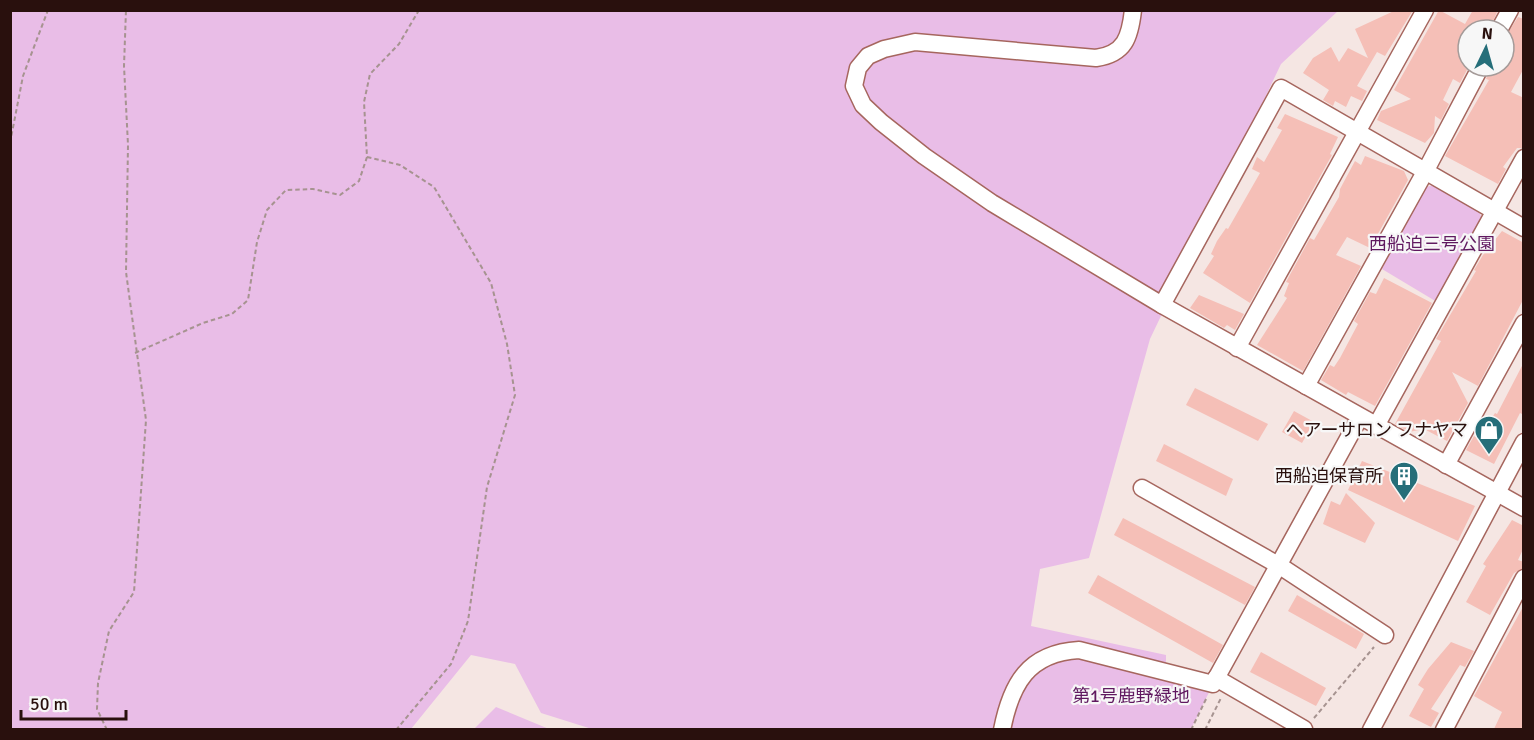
<svg xmlns="http://www.w3.org/2000/svg" width="1534" height="740" font-family="Signika,'Noto Sans JP',sans-serif">
<style>
.green{fill:#e9bde7}
.building{fill:#f5bfb7}
.lines{fill:none;stroke-linecap:round;stroke-linejoin:round}
.minor-casing{stroke:#a6665e;stroke-width:19}
.path{stroke:#a69390;stroke-width:2;stroke-dasharray:4.5 3;stroke-linecap:butt}
.minor{stroke:#fff;stroke-width:16}
.labels{text-anchor:middle;stroke-width:4.5;stroke-linejoin:round;paint-order:stroke}
.park-label{font-size:18px;fill:#601960;stroke:#f7f7f7}
.poi-label{font-size:18px;fill:#29100d;stroke:#f7f7f7;text-anchor:end}
</style>
<rect width="100%" height="100%" fill="#f5e6e3"/>
<g class="green">
<path d="M 10,11 L 1338,11 L 1281,64 L 1150,339 L 1089,558 L 1040,569 L 1031,626 L 1166,655 L 1166,668 L 1216,678 L 1191,729 L 592,729 L 541,713 L 515,664 L 471,655 L 411,729 L 11,729 Z"/>
<path d="M 1435,185 L 1477,208 L 1482,218 L 1437,302 L 1382,269 L 1425,187 Z"/>
<path d="M 496,707 L 549,729 L 474,729 Z"/>
</g>
<g class="building">
<path d="M 1396,10 L 1413,10 L 1385,56 L 1377,52 L 1357,86 L 1367,91 L 1362,101 L 1351,96 L 1346,107 L 1335,101 L 1333,106 L 1323,100 L 1329,90 L 1303,73 L 1313,58 L 1331,47 L 1339,62 L 1348,48 L 1368,58 L 1355,29 Z"/>
<path d="M 1439,10 L 1465,24 L 1473,10 L 1498,10 L 1489,30 L 1468,30 L 1469,66 L 1460,83 L 1453,79 L 1443,100 L 1449,104 L 1441,120 L 1435,116 L 1434,133 L 1425,143 L 1377,120 L 1381,111 L 1411,99 L 1394,90 Z"/>
<path d="M 1518,17 L 1524,19 L 1524,68 L 1511,92 L 1524,98 L 1524,148 L 1517,148 L 1503,167 L 1506,169 L 1498,184 L 1445,156 L 1489,80 L 1486,79 L 1491,66 L 1504,66 L 1504,39 Z"/>
<path d="M 1285,114 L 1338,137 L 1330,154 L 1332,155 L 1250,303 L 1203,273 L 1214,256 L 1211,254 L 1217,241 L 1226,228 L 1228,229 L 1260,173 L 1252,169 L 1257,157 L 1264,162 L 1282,130 L 1277,128 Z"/>
<path d="M 1365,156 L 1404,171 L 1408,180 L 1370,248 L 1347,237 L 1336,255 L 1361,266 L 1303,371 L 1257,345 L 1287,298 L 1284,296 L 1289,283 L 1286,282 L 1310,238 L 1314,240 L 1339,197 L 1340,189 L 1355,161 L 1361,165 Z"/>
<path d="M 1502,231 L 1524,243 L 1524,298 L 1478,386 L 1452,372 L 1468,403 L 1447,441 L 1424,429 L 1409,432 L 1395,424 L 1441,341 L 1436,339 L 1476,271 L 1474,270 L 1483,255 Z"/>
<path d="M 1384,278 L 1432,303 L 1375,406 L 1348,392 L 1346,395 L 1321,380 L 1330,365 L 1334,367 L 1340,358 L 1358,324 L 1354,321 L 1370,292 L 1376,294 Z"/>
<path d="M 1199,295 L 1244,314 L 1235,330 L 1227,325 L 1224,328 L 1190,308 Z"/>
<path d="M 1524,362 L 1524,415 L 1520,413 L 1494,464 L 1466,450 L 1474,436 L 1479,439 L 1495,413 L 1497,414 Z"/>
<path d="M 1195,388 L 1268,424 L 1258,441 L 1186,405 Z"/>
<path d="M 1294,411 L 1314,422 L 1302,443 L 1282,432 Z"/>
<path d="M 1164,444 L 1233,479 L 1226,496 L 1156,461 Z"/>
<path d="M 1362,461 L 1475,506 L 1458,541 L 1348,490 Z"/>
<path d="M 1346,493 L 1375,523 L 1365,543 L 1323,524 L 1331,501 L 1340,505 Z"/>
<path d="M 1123,518 L 1255,587 L 1245,605 L 1114,535 Z"/>
<path d="M 1512,520 L 1524,526 L 1524,547 L 1518,560 L 1524,562 L 1524,568 L 1514,573 L 1490,615 L 1466,602 L 1486,566 L 1483,564 Z"/>
<path d="M 1098,575 L 1223,645 L 1213,663 L 1088,593 Z"/>
<path d="M 1297,595 L 1364,634 L 1356,649 L 1288,611 Z"/>
<path d="M 1524,605 L 1524,729 L 1494,729 L 1502,712 L 1474,696 Z"/>
<path d="M 1451,642 L 1474,651 L 1465,667 L 1460,665 L 1431,709 L 1439,713 L 1431,727 L 1409,716 L 1424,689 L 1418,685 L 1428,669 Z"/>
<path d="M 1261,652 L 1326,688 L 1316,706 L 1250,672 Z"/>
</g>
<g class="lines">
<g class="minor-casing">
<g id="minor">
<path d="M 1133,10 C 1130,37 1125,54 1096,58 L 915,42 L 884,49 L 868,56 L 858,68 L 854,86 L 863,105 L 881,122 L 924,156 L 992,203 L 1162,305 L 1524,508"/>
<path d="M 1499,30 L 1510,10"/>
<path d="M 1162,305 L 1281,88 L 1524,228"/>
<path d="M 1237,348 L 1425,10"/>
<path d="M 1306,386 L 1425,172 L 1481,66"/>
<path d="M 1376,426 L 1524,158"/>
<path d="M 1446,465 L 1524,323"/>
<path d="M 1142,488 L 1280,566 L 1385,635"/>
<path d="M 1216,678 L 1304,729"/>
<path d="M 1002,730 C 1011,684 1028,653 1079,650 L 1213,684 L 1360,417"/>
<path d="M 1371,730 L 1524,442"/>
<path d="M 1444,730 L 1524,578"/>
</g>
</g>
<g class="path">
<path d="M 10,143 L 23,76 L 48,10"/>
<path d="M 367,157 L 400,165 L 434,187 L 491,283 L 507,344 L 515,395 L 487,487 L 468,621 L 451,664 L 396,730"/>
<path d="M 135,353 L 203,323 L 232,314 L 248,300 L 257,242 L 267,210 L 286,190 L 313,189 L 340,195 L 359,181 L 367,157 L 364,102 L 370,74 L 399,44 L 419,10"/>
<path d="M 1314,718 L 1374,647"/>
<path d="M 107,730 L 97,709 L 98,683 L 109,631 L 134,592 L 146,420 L 126,272 L 128,145 L 124,66 L 126,10"/>
<path d="M 1191,730 L 1207,697"/>
<path d="M 1205,730 L 1221,698"/>
</g>
<use href="#minor" class="minor"/>
</g>
<defs>
<g id="shop-pin" transform="scale(1.5)"><path d="M0 17L-7.5 6A9.5 9.5 0 1 1 7.5 6Z" fill="#256e79" stroke="#f7f7f7"/><path d="M-5-2.5h2.3a2.7 3.5 0 0 1 5.4 0H5L5.5 6h-11ZM-1.5-2.5h3a1.5 2.3 0 0 0-3 0Z" fill="#fff"/></g>
<g id="building-pin" transform="scale(1.5)"><path d="M0 17L-7.5 6A9.5 9.5 0 1 1 7.5 6Z" fill="#256e79" stroke="#f7f7f7"/><path d="M-4-6H4V6H1V3H-1V6H-4ZM-2.5-4.3h1.7v1.8h-1.7ZM.8-4.3h1.7v1.8H.8ZM-2.5-1h1.7V.8h-1.7ZM.8-1h1.7V.8H.8Z" fill="#fff"/></g>
</defs>
<g fill-rule="evenodd">
<use href="#shop-pin" x="1489" y="430"/>
<use href="#building-pin" x="1404" y="476"/>
</g>
<g class="labels">
<g class="park-label">
<text x="1432" y="250">西船迫三号公園</text>
<text x="1131" y="702">第1号鹿野緑地</text>
</g>
<g class="poi-label">
<text x="1468" y="436">ヘアーサロン フナヤマ</text>
<text x="1383" y="482">西船迫保育所</text>
</g>
</g>
<rect width="1534" height="740" fill="none" stroke="#29100d" stroke-width="24"/>
<g transform="translate(1486 48) rotate(5)"><circle r="28" fill="#f7f7f7" stroke="#a59b99" stroke-width="1.5"/>
<path d="M0-4.5L10 22L0 15L-10 22Z" fill="#256e79"/>
<text y="-9" font-size="16" font-weight="bold" text-anchor="middle" fill="#29100d">N</text>
</g>
<path d="M21 710v9h105v-9" fill="none" stroke="#29100d" stroke-width="3"/>
<text x="30" y="710" font-size="18" fill="#29100d" stroke="#f7f7f7" stroke-width="4.5" paint-order="stroke">50 m</text>
</svg>
